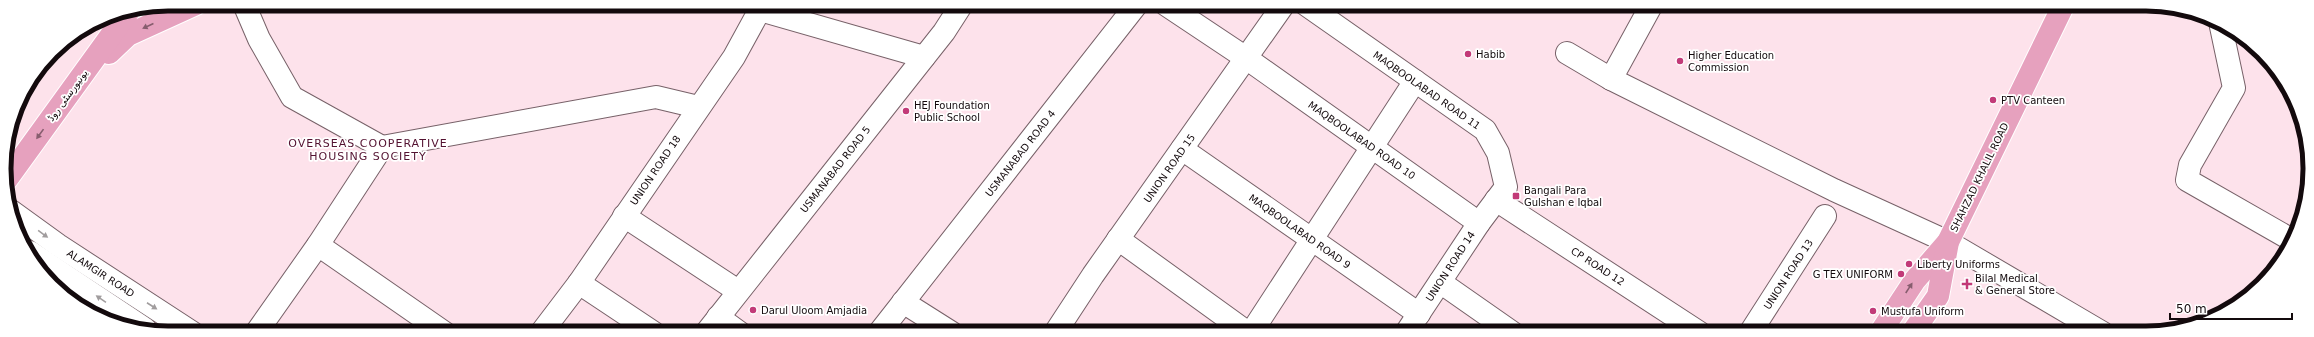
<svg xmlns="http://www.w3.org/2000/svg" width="2314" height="337" font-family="'DejaVu Sans','Noto Naskh Arabic',sans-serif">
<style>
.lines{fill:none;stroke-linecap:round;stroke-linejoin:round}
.minor-casing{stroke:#776168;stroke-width:24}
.major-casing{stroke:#fff;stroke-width:24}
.minor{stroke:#fff;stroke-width:22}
.major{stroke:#e6a1be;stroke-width:22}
.oneway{fill:#875d6e}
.oneway2{fill:#a19d9e}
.poi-dot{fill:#c23a78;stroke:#fff;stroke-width:1.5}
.labels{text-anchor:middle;stroke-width:3.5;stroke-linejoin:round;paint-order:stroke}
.poi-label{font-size:10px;fill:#130a0d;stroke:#fff;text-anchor:start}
.street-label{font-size:10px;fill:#130a0d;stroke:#fff}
.neighbourhood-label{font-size:11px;letter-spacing:1px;fill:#531130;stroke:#fff}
.rim{fill:none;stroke:#130a0d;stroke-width:5}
</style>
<rect width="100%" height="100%" fill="#fde2eb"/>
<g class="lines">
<g class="minor-casing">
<g id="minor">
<path d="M 244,4 L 259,39 L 292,97 L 382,147"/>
<path d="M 1165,4 L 1246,58 L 1479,223"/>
<path d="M 1305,4 L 1485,130 L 1498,153 L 1506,187 L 1479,223 L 1406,333"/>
<path d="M 760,10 L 924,57"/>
<path d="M 2220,22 L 2234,88 L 2190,165 L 2187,180 L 2292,240"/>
<path d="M 1567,53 L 1611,79 L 1834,190 L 1948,242 L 2103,333"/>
<path d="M 1611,79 L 1652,4"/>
<path d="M 1182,149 L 1419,314"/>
<path d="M 1496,200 L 1700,333"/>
<path d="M 11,211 L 58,245 L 193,333"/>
<path d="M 624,216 L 738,291"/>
<path d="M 1118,239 L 1248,333"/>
<path d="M 318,245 L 445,333"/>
<path d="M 30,252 L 145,329"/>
<path d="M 1440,282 L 1513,333"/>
<path d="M 579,283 L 654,333"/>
<path d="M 903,302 L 952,333"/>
<path d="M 718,317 L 740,333"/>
<path d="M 256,333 L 318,245 L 382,147 L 656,97 L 698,107"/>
<path d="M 541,333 L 579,283 L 734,57 L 763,4"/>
<path d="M 706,333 L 944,32 L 962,4"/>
<path d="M 879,333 L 1137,4"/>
<path d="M 1055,333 L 1093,275 L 1284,4"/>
<path d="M 1251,333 L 1415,81"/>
<path d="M 1750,333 L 1825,216"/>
</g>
</g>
<g class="major-casing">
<g id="major">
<path d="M 109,53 L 128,35 L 196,4"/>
<path d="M 7,179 L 128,12"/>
<path d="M 1880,333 L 1915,280 L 1948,242"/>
<path d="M 1912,333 L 1938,296 L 1948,242 L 2064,4"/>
</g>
</g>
<use href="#minor" class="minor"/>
<use href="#major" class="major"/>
</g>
<defs><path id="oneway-solid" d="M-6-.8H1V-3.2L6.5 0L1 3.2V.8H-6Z"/></defs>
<g class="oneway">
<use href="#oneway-solid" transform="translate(148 26) rotate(155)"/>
<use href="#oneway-solid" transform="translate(40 134) rotate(126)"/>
<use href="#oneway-solid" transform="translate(1909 288) rotate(-57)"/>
</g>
<g class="oneway2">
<use href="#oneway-solid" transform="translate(43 234) rotate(36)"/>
<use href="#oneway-solid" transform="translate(101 299) rotate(-146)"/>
<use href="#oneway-solid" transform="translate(152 306) rotate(33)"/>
</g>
<g class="poi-dot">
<circle cx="1468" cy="54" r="4"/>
<circle cx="1680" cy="61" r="4"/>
<circle cx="1993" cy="100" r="4"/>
<circle cx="906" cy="111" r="4"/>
<rect x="1512" y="192" width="8" height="8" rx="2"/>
<circle cx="1909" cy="264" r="4"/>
<circle cx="1901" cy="274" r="4"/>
<path d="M1965 278h4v4h4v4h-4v4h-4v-4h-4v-4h4z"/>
<circle cx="753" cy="310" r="4"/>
<circle cx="1873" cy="311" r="4"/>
</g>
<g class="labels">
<g class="poi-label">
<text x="1476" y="58">Habib</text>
<text x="1688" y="59">Higher Education<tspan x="1688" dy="12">Commission</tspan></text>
<text x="2001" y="104">PTV Canteen</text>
<text x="914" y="109">HEJ Foundation<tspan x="914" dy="12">Public School</tspan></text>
<text x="1524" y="194">Bangali Para<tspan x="1524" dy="12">Gulshan e Iqbal</tspan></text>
<text x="1917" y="268">Liberty Uniforms</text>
<text x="1893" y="278" text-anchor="end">G TEX UNIFORM</text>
<text x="1975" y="282">Bilal Medical<tspan x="1975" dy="12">&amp; General Store</tspan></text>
<text x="761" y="314">Darul Uloom Amjadia</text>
<text x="1881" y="315">Mustufa Uniform</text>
</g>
<g class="street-label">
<text transform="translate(1427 90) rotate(35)" y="4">MAQBOOLABAD ROAD 11</text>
<text transform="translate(67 95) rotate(-54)" y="4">یونیورسٹی روڈ</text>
<text transform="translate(1362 140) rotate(35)" y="4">MAQBOOLABAD ROAD 10</text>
<text transform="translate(1020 153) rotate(-52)" y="4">USMANABAD ROAD 4</text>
<text transform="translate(1169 168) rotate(-55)" y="4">UNION ROAD 15</text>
<text transform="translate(835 169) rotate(-52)" y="4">USMANABAD ROAD 5</text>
<text transform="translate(655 170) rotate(-56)" y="4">UNION ROAD 18</text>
<text transform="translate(1979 177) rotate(-64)" y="4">SHAHZAD KHALIL ROAD</text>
<text transform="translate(1300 231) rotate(35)" y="4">MAQBOOLABAD ROAD 9</text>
<text transform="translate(1450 266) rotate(-57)" y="4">UNION ROAD 14</text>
<text transform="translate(1598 266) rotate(33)" y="4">CP ROAD 12</text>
<text transform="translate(101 273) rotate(33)" y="4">ALAMGIR ROAD</text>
<text transform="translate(1788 274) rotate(-57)" y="4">UNION ROAD 13</text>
</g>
<g class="neighbourhood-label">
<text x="368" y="147">OVERSEAS COOPERATIVE<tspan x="368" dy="13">HOUSING SOCIETY</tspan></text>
</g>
</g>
<path d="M0 0H2314V337H0ZM168 11H2146A157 157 0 0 1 2303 168V169A157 157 0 0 1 2146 326H168A157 157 0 0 1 11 169V168A157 157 0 0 1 168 11Z" fill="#fff" fill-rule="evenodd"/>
<path class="rim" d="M168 11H2146A157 157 0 0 1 2303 168V169A157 157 0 0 1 2146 326H168A157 157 0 0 1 11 169V168A157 157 0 0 1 168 11Z"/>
<path d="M2170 313v6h122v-6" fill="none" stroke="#130a0d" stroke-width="2"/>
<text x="2176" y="313" font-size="12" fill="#130a0d" stroke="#ffffff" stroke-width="3" paint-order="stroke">50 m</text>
</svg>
